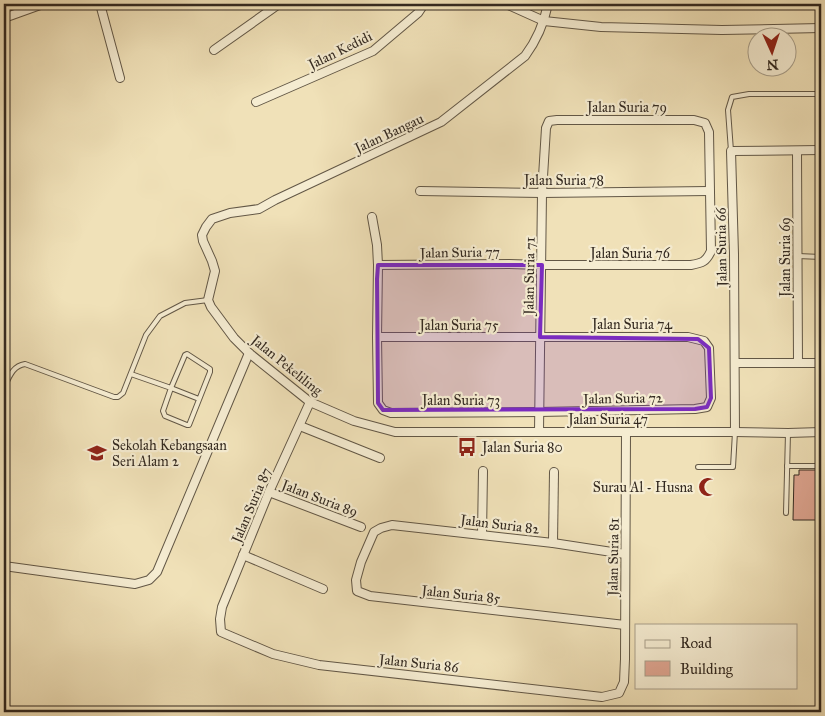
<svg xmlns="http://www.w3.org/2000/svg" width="825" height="716" font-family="'IM FELL Great Primer',serif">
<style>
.building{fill:#dfa591;stroke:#332920}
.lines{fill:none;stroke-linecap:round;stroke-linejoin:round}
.service-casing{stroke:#625746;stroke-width:6}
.minor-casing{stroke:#625746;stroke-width:10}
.service{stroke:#f5ecd1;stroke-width:4}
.minor{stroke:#f5ecd1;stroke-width:8}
.marked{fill:#7b2cbf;fill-opacity:0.2;stroke:#7b2cbf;stroke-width:4;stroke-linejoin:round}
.labels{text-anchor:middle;stroke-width:4.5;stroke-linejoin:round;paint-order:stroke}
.street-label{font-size:14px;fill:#332920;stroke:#f5ecd1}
.poi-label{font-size:14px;fill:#332920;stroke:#f5ecd1;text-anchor:start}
</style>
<rect width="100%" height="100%" fill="#f0e1b8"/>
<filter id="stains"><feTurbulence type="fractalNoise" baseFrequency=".004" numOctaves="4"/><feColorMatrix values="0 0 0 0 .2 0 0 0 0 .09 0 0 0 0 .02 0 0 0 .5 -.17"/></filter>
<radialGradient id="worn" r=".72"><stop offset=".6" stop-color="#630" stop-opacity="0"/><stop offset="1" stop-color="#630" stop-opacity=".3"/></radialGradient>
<path class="building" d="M 799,470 L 821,470 L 821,520 L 793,520 L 794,475 L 799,475 Z"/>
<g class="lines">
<g class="service-casing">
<g id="service">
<path d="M 731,151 L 728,110 L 732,97 L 749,94 L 821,94"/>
<path d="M 798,256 L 821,257"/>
<path d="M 131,374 L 171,388 L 163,411 L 165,416 L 187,425 L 189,425 L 210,372 L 210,369 L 187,354 L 185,355 L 171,388 L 199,399"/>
<path d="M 4,388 C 9,378 12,366 25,364 L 114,397 L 118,397 L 123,393 L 146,335 L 160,316 L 185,303 L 208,300"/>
<path d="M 787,466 L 821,466"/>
<path d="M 698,467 L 733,467 L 735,432"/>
<path d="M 786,513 L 788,433"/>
</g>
</g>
<g class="minor-casing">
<g id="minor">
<path d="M 100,4 L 120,78"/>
<path d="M 506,4 L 544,21 L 601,27 L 722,30 L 821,28"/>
<path d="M 548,4 C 544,23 537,40 525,56 L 441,122 L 275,200 L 259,209 L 230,213 L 212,219 L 206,227 L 202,235 L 203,241 L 212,261 L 215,271 L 208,300 L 211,307 L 234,338 L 249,353 L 310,402 L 354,421 L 395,432 L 735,432 L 788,433 L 821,432"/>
<path d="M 4,18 L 43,4"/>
<path d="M 214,50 L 279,4"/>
<path d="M 256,102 L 373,51 L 418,13 L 424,4"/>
<path d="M 797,151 L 798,363"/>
<path d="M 420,191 L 542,193 L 709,191"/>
<path d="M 372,217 L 377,245 L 378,265 L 377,337 L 378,403 L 383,410 L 391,413 L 539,412 L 695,409 L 707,407 L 711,398 L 709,348 L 704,341 L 688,337 L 377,337"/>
<path d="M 378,265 L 509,264 L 542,265 L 691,265 C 702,263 706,262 711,251 L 709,132 L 705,123 L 694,120 L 557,120 L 549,121 L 546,128 L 542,193 L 539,432"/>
<path d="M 735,363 L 821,363"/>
<path d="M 310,402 L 269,492 L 222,607 L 220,619 L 221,632 L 273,654 L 319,665 L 602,697 L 619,693 L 624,682 L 625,659 L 626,432"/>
<path d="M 300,426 L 380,458"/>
<path d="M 735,432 L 734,254 L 731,151 L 821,150"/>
<path d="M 269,492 L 361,527"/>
<path d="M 482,535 L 483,471"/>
<path d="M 553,543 L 554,472"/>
<path d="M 243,555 L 323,589"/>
<path d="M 4,566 L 135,584 L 149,580 L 157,572 L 249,353"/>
<path d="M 625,625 L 370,596 L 357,591 L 356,580 L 361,562 L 374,532 L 381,528 L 392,525 L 553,543 L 625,554"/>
</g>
</g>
<use href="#service" class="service"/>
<use href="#minor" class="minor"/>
</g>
<path class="marked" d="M 378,265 L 542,265 L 540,337 L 698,339 L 709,348 L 711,398 L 707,407 L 695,409 L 383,410 L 378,403 L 377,279 Z"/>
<defs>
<g id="bus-bare" transform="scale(1.5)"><path d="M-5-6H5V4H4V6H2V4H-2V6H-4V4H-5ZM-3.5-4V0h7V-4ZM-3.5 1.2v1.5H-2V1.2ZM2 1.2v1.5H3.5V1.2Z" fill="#8f2418" stroke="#f5ecd1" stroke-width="2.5" paint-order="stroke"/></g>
<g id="school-bare" transform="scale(1.5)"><path d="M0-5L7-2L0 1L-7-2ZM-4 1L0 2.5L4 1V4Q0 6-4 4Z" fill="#8f2418" stroke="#f5ecd1" stroke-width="2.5" paint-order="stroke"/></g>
<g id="mosque-bare" transform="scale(1.5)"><path d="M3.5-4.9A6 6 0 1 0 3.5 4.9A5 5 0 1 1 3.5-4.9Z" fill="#8f2418" stroke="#f5ecd1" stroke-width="2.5" paint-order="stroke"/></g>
</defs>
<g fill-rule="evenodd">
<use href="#bus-bare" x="467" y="447"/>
<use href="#school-bare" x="97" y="453"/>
<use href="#mosque-bare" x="708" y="487"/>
</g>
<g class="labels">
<g class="street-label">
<text transform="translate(340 50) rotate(-26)" y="5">Jalan Kedidi</text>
<text x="627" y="112">Jalan Suria 79</text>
<text transform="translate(389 133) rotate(-25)" y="5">Jalan Bangau</text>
<text x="564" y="185">Jalan Suria 78</text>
<text transform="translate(721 247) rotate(-91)" y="5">Jalan Suria 66</text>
<text transform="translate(460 252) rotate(-1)" y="5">Jalan Suria 77</text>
<text x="630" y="258">Jalan Suria 76</text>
<text transform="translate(785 257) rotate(-90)" y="5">Jalan Suria 69</text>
<text transform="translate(529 276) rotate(-89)" y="5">Jalan Suria 71</text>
<text x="632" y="329">Jalan Suria 74</text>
<text x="459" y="330">Jalan Suria 75</text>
<text transform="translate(287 365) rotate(39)" y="5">Jalan Pekeliling</text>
<text transform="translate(623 398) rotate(-1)" y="5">Jalan Suria 72</text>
<text x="461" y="405">Jalan Suria 73</text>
<text x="608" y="424">Jalan Suria 47</text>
<text transform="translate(320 498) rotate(21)" y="5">Jalan Suria 89</text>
<text transform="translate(251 505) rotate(-67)" y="5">Jalan Suria 87</text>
<text transform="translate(500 524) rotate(7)" y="5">Jalan Suria 82</text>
<text transform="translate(613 557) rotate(-89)" y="5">Jalan Suria 81</text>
<text transform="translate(461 594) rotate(6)" y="5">Jalan Suria 85</text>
<text transform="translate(419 663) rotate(6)" y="5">Jalan Suria 86</text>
</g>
<g class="poi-label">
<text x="112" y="450">Sekolah Kebangsaan<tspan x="112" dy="16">Seri Alam 2</tspan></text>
<text x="482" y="452">Jalan Suria 80</text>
<text x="693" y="492" text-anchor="end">Surau Al - Husna</text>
</g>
</g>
<rect width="825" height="716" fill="none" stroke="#f0e1b8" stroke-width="20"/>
<rect x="5" y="5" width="815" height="706" fill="none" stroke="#332920" stroke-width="2.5"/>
<rect x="10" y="10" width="805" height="696" fill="none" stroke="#332920"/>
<rect x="635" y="624" width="162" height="65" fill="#f5ecd1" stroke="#a79e8a"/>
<rect x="645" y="640" width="25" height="8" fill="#f5ecd1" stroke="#a79e8a"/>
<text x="680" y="648" font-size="15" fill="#332920">Road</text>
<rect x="645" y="661" width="25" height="15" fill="#dfa591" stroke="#a79e8a"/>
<text x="680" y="674" font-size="15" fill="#332920">Building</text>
<g transform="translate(772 52) rotate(177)"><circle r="24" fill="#f5ecd1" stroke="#a79e8a"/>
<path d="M0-4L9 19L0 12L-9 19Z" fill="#8f2418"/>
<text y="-8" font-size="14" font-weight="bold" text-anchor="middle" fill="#332920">N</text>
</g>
<rect width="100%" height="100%" filter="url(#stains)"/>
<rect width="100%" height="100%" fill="url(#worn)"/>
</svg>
